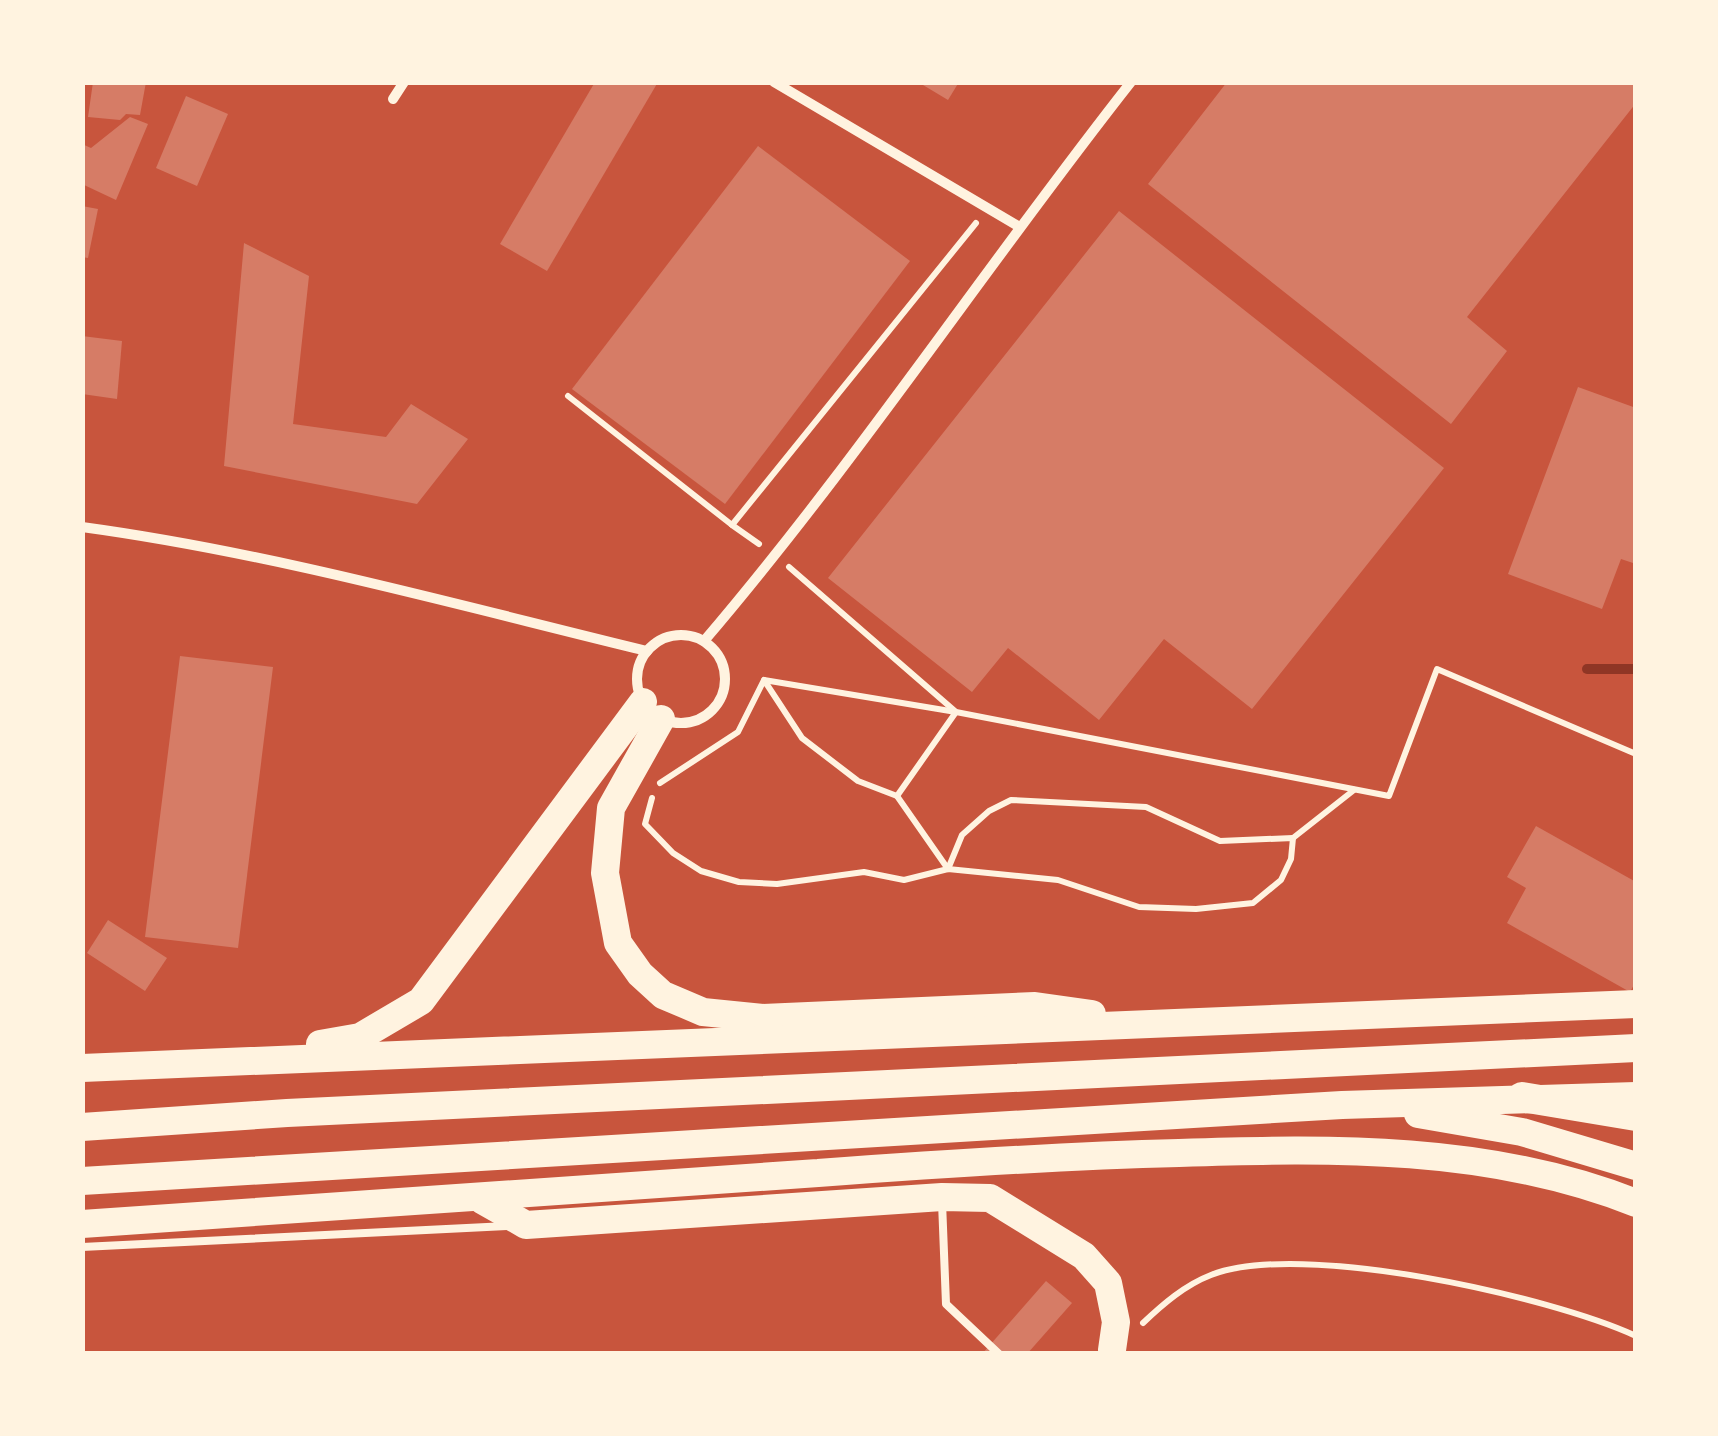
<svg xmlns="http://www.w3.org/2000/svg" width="1718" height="1436" font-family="Arial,sans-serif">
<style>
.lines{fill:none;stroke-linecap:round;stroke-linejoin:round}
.stream{stroke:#8f3625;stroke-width:10}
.building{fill:#d67c66}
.path{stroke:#fff3e0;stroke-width:6}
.service{stroke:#fff3e0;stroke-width:8}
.minor{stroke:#fff3e0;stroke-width:10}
.trunk{stroke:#fff3e0;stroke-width:28}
.motorway{stroke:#fff3e0;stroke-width:30}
</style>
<rect width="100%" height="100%" fill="#c8553d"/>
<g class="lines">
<path class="stream" d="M 1587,669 L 1636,669"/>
</g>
<g class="building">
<path d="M 93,82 L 146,82 L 140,115 L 126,114 L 120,120 L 88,117 Z"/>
<path d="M 595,82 L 658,82 L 547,271 L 500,244 Z"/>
<path d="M 918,82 L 959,82 L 948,100 Z"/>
<path d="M 1227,82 L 1636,82 L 1636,103 L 1467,317 L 1507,351 L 1451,424 L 1148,184 Z"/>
<path d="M 186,96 L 228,114 L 197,186 L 156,168 Z"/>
<path d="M 130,117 L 148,124 L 116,200 L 82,184 L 82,144 L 91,148 Z"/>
<path d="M 758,146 L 910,261 L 725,504 L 572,389 Z"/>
<path d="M 82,206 L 98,209 L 88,258 L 82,257 Z"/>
<path d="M 1119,211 L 1444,468 L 1252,709 L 1164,639 L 1099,720 L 1008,648 L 972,692 L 828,578 Z"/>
<path d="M 244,243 L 309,276 L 293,424 L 386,437 L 411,404 L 468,439 L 417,504 L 224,466 Z"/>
<path d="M 82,336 L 122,341 L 117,399 L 82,394 Z"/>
<path d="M 1578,387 L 1636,408 L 1636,564 L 1621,559 L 1602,609 L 1508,574 Z"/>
<path d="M 180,656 L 273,667 L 238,948 L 145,937 Z"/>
<path d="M 1536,826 L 1636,882 L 1636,981 L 1630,992 L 1507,923 L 1526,888 L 1507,877 Z"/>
<path d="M 108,920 L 167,958 L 145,991 L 87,953 Z"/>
<path d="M 1046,1281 L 1072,1303 L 1027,1354 L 982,1354 Z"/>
</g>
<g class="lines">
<g class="path">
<path d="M 568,396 L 732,525"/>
<path d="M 759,544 L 732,525 L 976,223"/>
<path d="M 789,567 L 956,712 L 1389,796 L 1437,669 L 1636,754"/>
<path d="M 764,680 L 956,712 L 897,796"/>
<path d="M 660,783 L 738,732 L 764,680 L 802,738 L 858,781 L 897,796 L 948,869"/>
<path d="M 652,798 L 645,824 L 673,853 L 701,871 L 739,882 L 777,884 L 864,872 L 904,880 L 948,869 L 1058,880 L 1139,907 L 1196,909 L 1253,903 L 1281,880 L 1291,859 L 1293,838 L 1220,841 L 1146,807 L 1011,800 L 989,811 L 962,835 L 948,869"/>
<path d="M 1293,838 L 1354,790"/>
<path d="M 1143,1323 C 1163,1304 1185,1285 1211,1275 C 1300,1240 1549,1296 1636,1336"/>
</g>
<g class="service">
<path d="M 942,1202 L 946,1304 L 999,1354"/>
<path d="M 82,1247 L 507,1226"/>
</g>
<g class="minor">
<path d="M 774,82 L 1018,226"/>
<path d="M 393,99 L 404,82"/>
<path d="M 82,527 C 273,553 461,606 647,651"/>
<circle cx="681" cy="679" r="44"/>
<path d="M 704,641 C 856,463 986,266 1131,82"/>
</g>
<g class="trunk">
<path d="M 661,719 L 611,808 L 605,873 L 618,943 L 640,974 L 663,995 L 703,1012 L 763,1018 L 1035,1006 L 1092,1014"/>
<path d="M 320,1044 L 360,1037 L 421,1001 L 643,702"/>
<path d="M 82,1068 L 1636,1004"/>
<path d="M 1418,1114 L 1522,1132 L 1636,1166"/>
<path d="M 82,1127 L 287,1113 L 1636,1048"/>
<path d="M 82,1181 L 1342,1105 L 1636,1096"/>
<path d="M 482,1200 L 526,1225 L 942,1197 L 990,1198 L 1084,1256 L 1108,1283 L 1116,1322 L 1112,1350"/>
<path d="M 82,1224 C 328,1209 573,1191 818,1173 C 939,1164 1058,1156 1179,1153 C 1332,1148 1490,1145 1636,1203"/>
</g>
<path class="motorway" d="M 1522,1097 L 1636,1116"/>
</g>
<rect width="1718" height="1436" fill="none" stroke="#fff3e0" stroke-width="170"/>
</svg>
